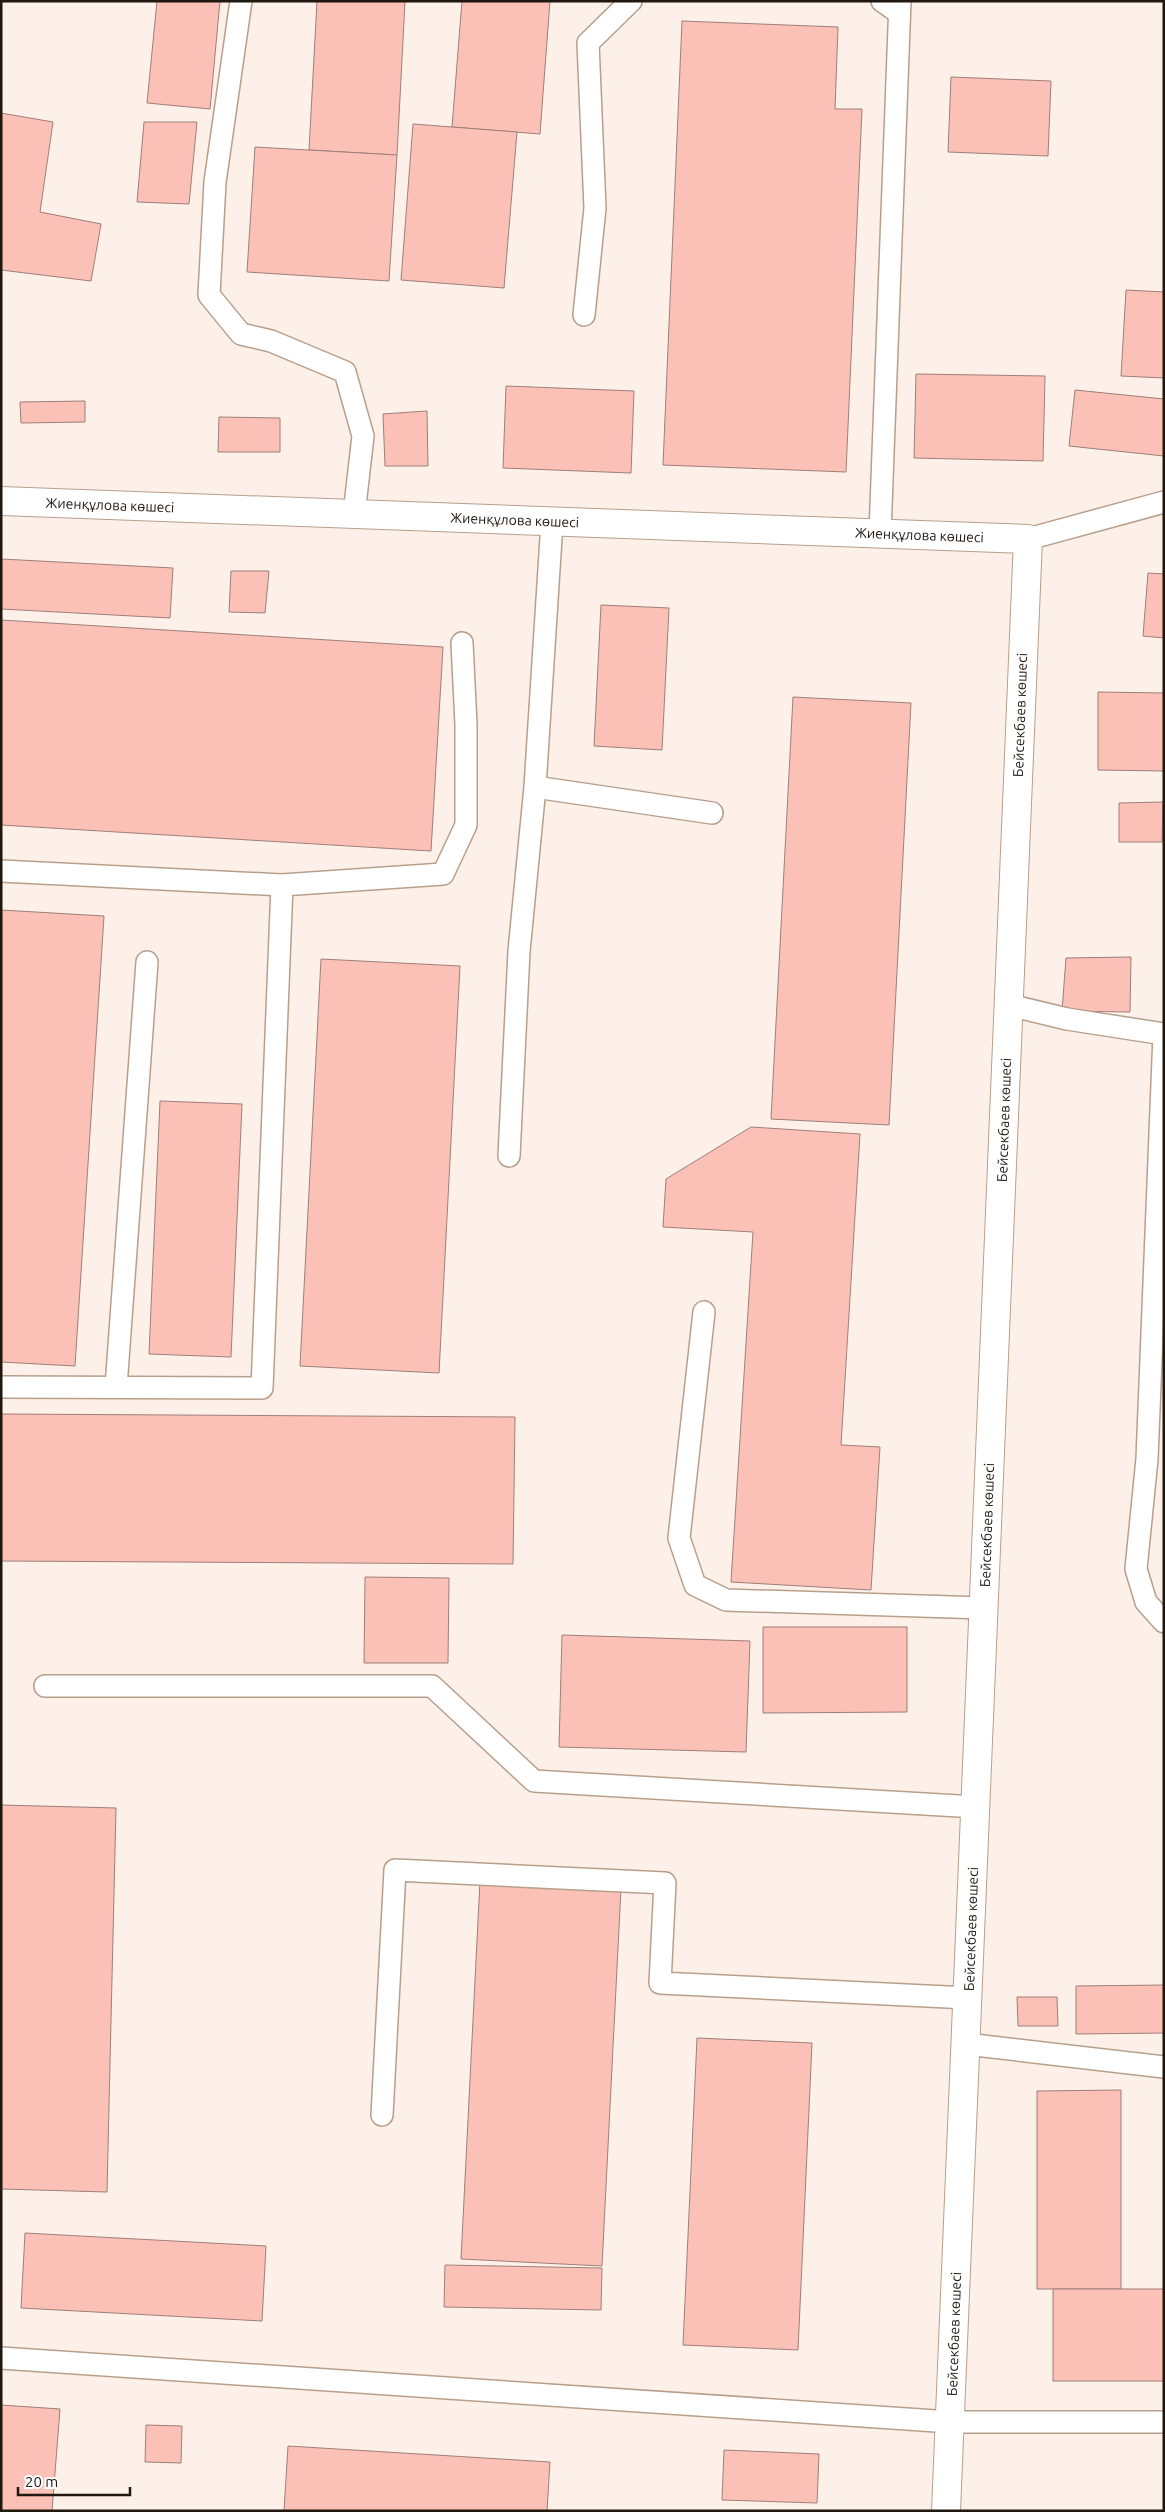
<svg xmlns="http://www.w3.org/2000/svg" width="1165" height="2512" font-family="Ubuntu,sans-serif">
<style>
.building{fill:#fbc1b6;stroke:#9f7f79}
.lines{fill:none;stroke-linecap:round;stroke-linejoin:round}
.service-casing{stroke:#b89f8b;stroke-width:24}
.tertiary-casing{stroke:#b89f8b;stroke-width:30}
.service{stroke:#fff;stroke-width:21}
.tertiary{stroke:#fff;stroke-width:28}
.labels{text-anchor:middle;stroke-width:5;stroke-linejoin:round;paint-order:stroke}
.street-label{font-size:14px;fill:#20170f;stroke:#fff}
</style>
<rect width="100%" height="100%" fill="#fcf0e8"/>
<g class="building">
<path d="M 157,1 L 220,1 L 210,109 L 147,103 Z"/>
<path d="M 317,1 L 405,1 L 397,155 L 309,150 Z"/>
<path d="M 462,1 L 550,1 L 540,134 L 452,127 Z"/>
<path d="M 682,21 L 838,27 L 835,109 L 862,109 L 846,472 L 663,465 Z"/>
<path d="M 951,77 L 1051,81 L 1048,156 L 948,152 Z"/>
<path d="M 1,113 L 53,122 L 40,212 L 101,224 L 91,281 L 1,270 Z"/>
<path d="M 144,122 L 197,122 L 189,204 L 137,202 Z"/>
<path d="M 413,124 L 517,132 L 504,288 L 401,280 Z"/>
<path d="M 255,147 L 397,155 L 389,281 L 247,272 Z"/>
<path d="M 1126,290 L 1164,292 L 1164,378 L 1121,376 Z"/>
<path d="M 916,374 L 1045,376 L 1043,461 L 914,458 Z"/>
<path d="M 506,386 L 634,391 L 631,473 L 503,468 Z"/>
<path d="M 1075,390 L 1164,399 L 1164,456 L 1069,446 Z"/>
<path d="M 85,401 L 85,422 L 21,423 L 20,402 Z"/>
<path d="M 427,411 L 428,466 L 385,466 L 383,414 Z"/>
<path d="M 219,417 L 280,418 L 280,452 L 218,452 Z"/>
<path d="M 1,559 L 173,568 L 170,618 L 1,609 Z"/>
<path d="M 231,571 L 269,571 L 265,613 L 229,612 Z"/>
<path d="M 1148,573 L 1164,574 L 1164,638 L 1143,636 Z"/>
<path d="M 601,605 L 669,608 L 662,750 L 594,746 Z"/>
<path d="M 1,620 L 443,647 L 431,851 L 1,825 Z"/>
<path d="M 1098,692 L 1164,693 L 1164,771 L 1098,770 Z"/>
<path d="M 793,697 L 911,703 L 889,1125 L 771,1119 Z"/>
<path d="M 1163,802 L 1162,842 L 1119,842 L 1119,803 Z"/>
<path d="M 1,910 L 104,916 L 75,1366 L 1,1362 Z"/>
<path d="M 1131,957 L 1130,1012 L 1062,1011 L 1066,958 Z"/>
<path d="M 321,959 L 460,966 L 439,1373 L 300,1366 Z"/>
<path d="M 160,1101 L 242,1104 L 231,1357 L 149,1354 Z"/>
<path d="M 751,1127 L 860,1134 L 841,1445 L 880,1447 L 871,1590 L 731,1582 L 753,1232 L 663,1227 L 666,1179 Z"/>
<path d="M 1,1414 L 515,1417 L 513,1564 L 1,1561 Z"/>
<path d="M 365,1577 L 449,1578 L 448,1663 L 364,1663 Z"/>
<path d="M 763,1627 L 907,1627 L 907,1712 L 763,1713 Z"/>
<path d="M 562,1635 L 750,1641 L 746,1752 L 559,1747 Z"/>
<path d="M 1,1805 L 116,1808 L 107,2192 L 1,2189 Z"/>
<path d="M 480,1881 L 621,1888 L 602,2266 L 461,2259 Z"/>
<path d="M 1164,1985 L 1164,2033 L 1076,2034 L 1076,1986 Z"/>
<path d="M 1017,1997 L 1057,1997 L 1058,2026 L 1018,2026 Z"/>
<path d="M 697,2038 L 812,2043 L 798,2350 L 683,2345 Z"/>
<path d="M 1121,2090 L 1121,2289 L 1037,2289 L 1037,2091 Z"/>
<path d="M 25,2233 L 266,2246 L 262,2321 L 21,2308 Z"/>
<path d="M 445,2265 L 602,2268 L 601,2310 L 444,2307 Z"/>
<rect x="1053" y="2289" width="111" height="92"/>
<path d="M 1,2405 L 60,2409 L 52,2511 L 1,2511 Z"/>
<path d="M 146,2425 L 182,2426 L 181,2463 L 145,2462 Z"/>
<path d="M 288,2446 L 550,2462 L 547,2511 L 284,2511 Z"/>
<path d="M 724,2450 L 819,2454 L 817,2503 L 722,2500 Z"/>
</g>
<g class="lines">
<g class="service-casing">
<g id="service">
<path d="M 241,1 L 215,182 L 209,295 L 241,334 L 271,341 L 345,372 L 363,436 L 354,514"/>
<path d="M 882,1 L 899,13"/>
<path d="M 584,315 L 595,208 L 588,43 L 631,1"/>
<path d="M 880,533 L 900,1"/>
<path d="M 1028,539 L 1164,502"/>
<path d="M 535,787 L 712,813"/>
<path d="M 1,871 L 282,885 L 262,1388 L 1,1387"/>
<path d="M 282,885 L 443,874 L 466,825 L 466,724 L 462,643"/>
<path d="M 1009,1005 L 1067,1019 L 1164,1034"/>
<path d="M 1164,1034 L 1147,1459 L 1136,1569 L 1146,1602 L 1164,1622"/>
<path d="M 509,1156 L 519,951 L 535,787 L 552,522"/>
<path d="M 704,1312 L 679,1538 L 695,1585 L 726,1600 L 984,1608"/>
<path d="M 116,1387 L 147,962"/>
<path d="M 45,1686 L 432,1686 L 534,1781 L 976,1807"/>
<path d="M 966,2044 L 1164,2067"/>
<path d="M 382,2115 L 395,1870 L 665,1883 L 660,1983 L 968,1998"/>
<path d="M 1,2358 L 951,2422 L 1164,2422"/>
</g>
</g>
<g class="tertiary-casing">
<g id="tertiary">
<path id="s1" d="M 1,501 L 1028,539 L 946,2511"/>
</g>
</g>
<use href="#service" class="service"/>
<use href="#tertiary" class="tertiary"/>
</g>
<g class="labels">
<g class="street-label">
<text dy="5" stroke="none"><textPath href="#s1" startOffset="109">Жиенқұлова көшесі</textPath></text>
<text dy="5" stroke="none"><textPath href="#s1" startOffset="514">Жиенқұлова көшесі</textPath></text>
<text dy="5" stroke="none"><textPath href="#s1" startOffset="919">Жиенқұлова көшесі</textPath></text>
<text transform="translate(1020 715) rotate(-88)" y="5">Бейсекбаев көшесі</text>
<text transform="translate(1004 1120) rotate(-88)" y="5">Бейсекбаев көшесі</text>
<text transform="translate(987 1525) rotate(-88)" y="5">Бейсекбаев көшесі</text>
<text transform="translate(971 1929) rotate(-88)" y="5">Бейсекбаев көшесі</text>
<text transform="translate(954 2334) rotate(-88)" y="5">Бейсекбаев көшесі</text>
</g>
</g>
<rect width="1165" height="2512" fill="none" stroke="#20170f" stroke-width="5"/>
<path d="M18 2487v8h112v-8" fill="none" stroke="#20170f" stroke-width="2.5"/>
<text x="25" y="2487" font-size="15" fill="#20170f" stroke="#ffffff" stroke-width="4" paint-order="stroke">20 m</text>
</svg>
